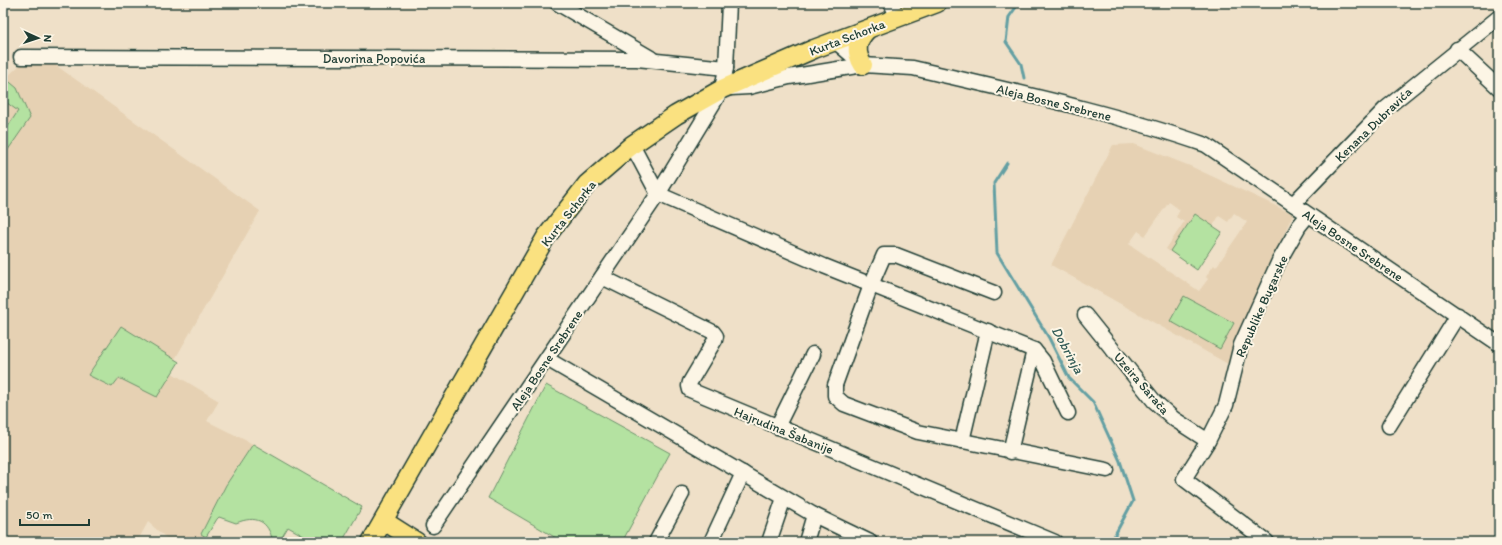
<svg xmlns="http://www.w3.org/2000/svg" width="1502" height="545" font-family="Itim,sans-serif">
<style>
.built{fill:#e6d1b3;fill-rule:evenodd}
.green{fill:#b4e2a1;stroke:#6a906a}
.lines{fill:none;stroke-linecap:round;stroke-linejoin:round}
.stream{stroke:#639fa3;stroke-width:3}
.minor-casing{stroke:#1f3d34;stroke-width:17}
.major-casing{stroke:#1f3d34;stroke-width:21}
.minor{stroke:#fcf5e5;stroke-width:14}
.major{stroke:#fae180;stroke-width:18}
.labels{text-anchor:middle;stroke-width:4;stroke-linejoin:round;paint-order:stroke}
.street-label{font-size:13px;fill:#1f3d34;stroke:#fcf5e5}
.water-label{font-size:14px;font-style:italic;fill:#365e59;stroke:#fcf5e5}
</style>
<rect width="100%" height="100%" fill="#efe0c8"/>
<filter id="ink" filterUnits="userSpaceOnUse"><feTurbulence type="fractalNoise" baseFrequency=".025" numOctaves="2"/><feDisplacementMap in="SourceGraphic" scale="8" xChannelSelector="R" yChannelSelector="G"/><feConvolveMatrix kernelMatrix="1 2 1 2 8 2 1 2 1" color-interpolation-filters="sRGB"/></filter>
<g filter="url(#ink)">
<g class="built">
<path d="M 21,64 L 54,64 L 260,211 L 175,359 L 179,362 L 172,373 L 219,401 L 207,421 L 253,444 L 226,485 L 201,534 L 206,537 L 203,542 L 171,542 L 148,522 L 137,542 L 3,542 L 3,73 L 9,75 Z"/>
<path d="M 1134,144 L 1190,166 L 1293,214 L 1254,299 L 1228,364 L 1051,265 L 1113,145 ZM 1169,202 L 1180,210 L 1176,217 L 1184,222 L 1166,249 L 1197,270 L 1222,232 L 1213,226 L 1219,216 L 1228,222 L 1234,213 L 1247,222 L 1216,267 L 1214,265 L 1209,272 L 1206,277 L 1208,279 L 1199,291 L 1129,244 L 1138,231 L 1145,236 Z"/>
</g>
<g class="green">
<path d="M 5,78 L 17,88 L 30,118 L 3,157 L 3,126 L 7,128 L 18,111 L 3,100 L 3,80 Z"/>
<path d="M 1195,214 L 1222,232 L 1197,270 L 1170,251 Z"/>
<path d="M 1184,296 L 1234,323 L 1220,349 L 1170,321 Z"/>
<path d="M 121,326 L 179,362 L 157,397 L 119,378 L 112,387 L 88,375 Z"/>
<path d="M 546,385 L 670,453 L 622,542 L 563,542 L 488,498 Z"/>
<path d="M 253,444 L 362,507 L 342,542 L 301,542 L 304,536 L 288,527 L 279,542 L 273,542 C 268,520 256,515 236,523 L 219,517 L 217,519 L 206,537 L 201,534 L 226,485 Z"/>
</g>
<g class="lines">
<g class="stream">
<path d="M 1019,3 L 1009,17 L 1006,42 L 1021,64 L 1024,78"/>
<path d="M 1007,163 L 994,183 L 997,253 L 1049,338 L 1069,378 L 1093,402 L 1120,461 L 1133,501 L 1111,542"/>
</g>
<g class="minor-casing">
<g id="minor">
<path d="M 557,3 L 651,58"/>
<path d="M 891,3 L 898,18"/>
<path d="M 835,41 L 863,65"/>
<path d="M 1457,49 L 1499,88"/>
<path d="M 21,57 L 637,59 L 726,68"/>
<path d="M 731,88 L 749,87 L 789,77 L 863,65 L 913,68 C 1011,91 1111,112 1206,145 L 1499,344"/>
<path d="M 632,145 L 658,194 L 824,266 L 1034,350 L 1043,361 L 1068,413"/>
<path d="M 1293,204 L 1385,109 L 1499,17"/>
<path d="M 602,277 L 713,332 L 716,336 L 715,340 L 690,382 L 689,386 L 690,390 L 1055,542"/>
<path d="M 994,293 L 896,255 L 884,255 L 871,285 L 835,385 L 835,396 L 844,404 L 918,432 L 1107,470"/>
<path d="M 1085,315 L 1154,401 L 1174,419 L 1208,441"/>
<path d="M 547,359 L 814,515 L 870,542"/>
<path d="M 1389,426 L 1458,315"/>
<path d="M 777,427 L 813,354"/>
<path d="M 962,441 L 988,331"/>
<path d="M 1010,452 L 1034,350"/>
<path d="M 433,526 L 658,194 L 722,89 L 726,68 L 729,3"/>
<path d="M 656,542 L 682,494"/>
<path d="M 711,542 L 743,473"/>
<path d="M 769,542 L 784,498"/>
<path d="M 806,542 L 814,515"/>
<path d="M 1267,542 L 1184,479 L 1208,441 L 1226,405 L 1241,345 L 1279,261 L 1299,226 L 1308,215"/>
</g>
</g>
<g class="major-casing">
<g id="major">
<path d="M 863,65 C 855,52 856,41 867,30"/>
<path d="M 384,521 L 417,542"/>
<path d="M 371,542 L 546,237 L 587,184 L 632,145 L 676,115 L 722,89 L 814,49 L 937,3"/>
</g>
</g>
<use href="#minor" class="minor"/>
<use href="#major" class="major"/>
</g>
</g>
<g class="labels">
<g class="street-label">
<text transform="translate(847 37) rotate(-21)" y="5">Kurta Schorka</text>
<text x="374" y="63">Davorina Popovića</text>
<text transform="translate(1054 102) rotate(14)" y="5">Aleja Bosne Srebrene</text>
<text transform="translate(1373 124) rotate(-44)" y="5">Kenana Dubravića</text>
<text transform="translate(568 213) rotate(-52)" y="5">Kurta Schorka</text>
<text transform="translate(1353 245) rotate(34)" y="5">Aleja Bosne Srebrene</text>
<text transform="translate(1261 306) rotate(-66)" y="5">Republike Bugarske</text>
<text transform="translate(546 360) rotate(-56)" y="5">Aleja Bosne Srebrene</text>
<text transform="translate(1142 383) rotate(49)" y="5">Uzeira Sarača</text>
<text transform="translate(784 430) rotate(22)" y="5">Hajrudina Šabanije</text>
</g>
<g class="water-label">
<text transform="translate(1068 350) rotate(61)" y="5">Dobrinja</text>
</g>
</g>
<rect width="1502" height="545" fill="none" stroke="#fcf5e5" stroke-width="16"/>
<rect x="8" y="8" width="1486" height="529" fill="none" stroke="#1f3d34" stroke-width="1.5" filter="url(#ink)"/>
<g transform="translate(38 38) rotate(93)" stroke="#fcf5e5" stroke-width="3" paint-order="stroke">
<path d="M0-3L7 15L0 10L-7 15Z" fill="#1f3d34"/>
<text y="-6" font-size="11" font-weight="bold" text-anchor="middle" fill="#1f3d34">N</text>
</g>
<path d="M20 519v6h69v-6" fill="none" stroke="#1f3d34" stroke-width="2"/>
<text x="26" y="519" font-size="12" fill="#1f3d34" stroke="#fcf5e5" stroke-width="3" paint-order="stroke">50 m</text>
</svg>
